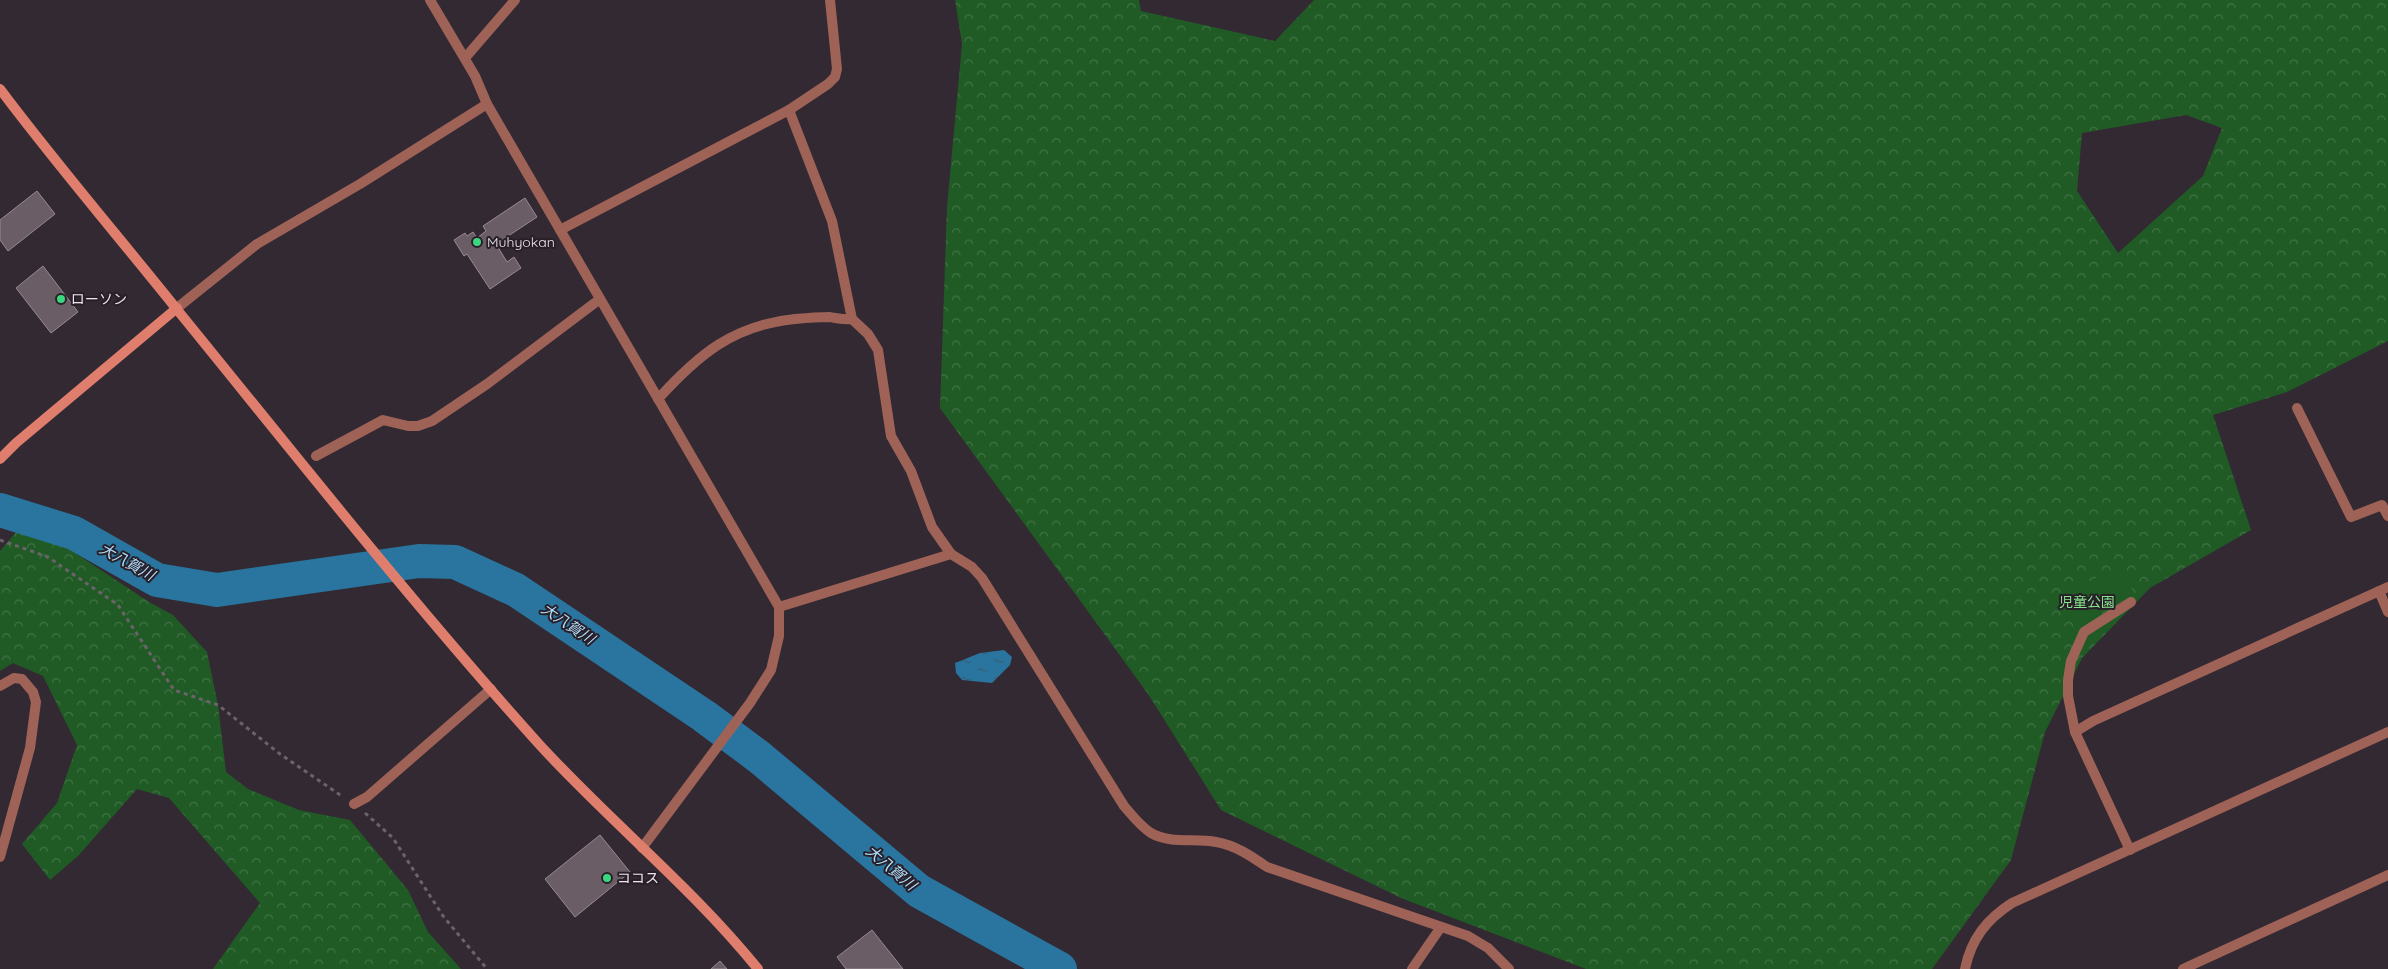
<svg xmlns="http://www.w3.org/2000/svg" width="2388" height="969" font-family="Quicksand,'Noto Sans JP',sans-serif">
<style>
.forest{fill:url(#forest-crowns);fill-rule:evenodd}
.park{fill:#205b25}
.water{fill:url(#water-ripples)}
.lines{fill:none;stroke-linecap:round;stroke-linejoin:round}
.river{stroke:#29759f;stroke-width:34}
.building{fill:#6a5d65;stroke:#988a93}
.path{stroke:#6b636b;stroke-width:3;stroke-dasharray:4 4;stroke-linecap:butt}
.lane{stroke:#9f6257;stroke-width:10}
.street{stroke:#9f6257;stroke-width:10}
.secondary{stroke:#e07e6e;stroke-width:10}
.poi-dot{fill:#3bd77e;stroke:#281f28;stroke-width:2}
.labels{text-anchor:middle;stroke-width:4;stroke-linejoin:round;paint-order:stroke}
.poi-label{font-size:14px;fill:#ece6ec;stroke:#281f28;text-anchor:start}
.park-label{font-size:14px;fill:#86e58b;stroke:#281f28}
.water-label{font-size:15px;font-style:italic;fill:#b2defb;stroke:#281f28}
</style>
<defs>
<pattern id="forest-crowns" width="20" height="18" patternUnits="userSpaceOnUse" patternTransform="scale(1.25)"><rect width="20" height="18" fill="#205b25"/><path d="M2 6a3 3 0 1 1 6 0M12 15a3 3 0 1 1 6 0" fill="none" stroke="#417345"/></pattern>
<pattern id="water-ripples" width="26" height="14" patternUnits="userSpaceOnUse" patternTransform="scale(1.25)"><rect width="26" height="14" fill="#29759f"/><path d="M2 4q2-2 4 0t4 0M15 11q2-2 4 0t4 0" fill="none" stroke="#365f77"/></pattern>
</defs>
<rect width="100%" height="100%" fill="#322932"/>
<g class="forest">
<path d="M 955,0 L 1139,0 L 1141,11 L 1275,41 L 1314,0 L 2388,0 L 2388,341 L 2287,392 L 2213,415 L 2251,530 L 2150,588 L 2082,658 L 2045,732 L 2011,860 L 1932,969 L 1586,969 L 1401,898 L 1221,810 L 1148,694 L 940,408 L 947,207 L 962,44 ZM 2186,115 L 2222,128 L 2203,176 L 2118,253 L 2077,191 L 2082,133 Z"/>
<path d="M 17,531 L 69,549 L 149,602 L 173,615 L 207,652 L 218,705 L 226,772 L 248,789 L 299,810 L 350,820 L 408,890 L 428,932 L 461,969 L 213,969 L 260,903 L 169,798 L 137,789 L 78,856 L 50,880 L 22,844 L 57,803 L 77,745 L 43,676 L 13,663 L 0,671 L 0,551 Z"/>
</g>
<path class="park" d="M 2122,565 L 2134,595 L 2077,626 L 2061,596 Z"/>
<path class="water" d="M 1004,650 L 1012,657 L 1010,665 L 992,683 L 962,680 L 956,673 L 955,663 L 980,653 Z"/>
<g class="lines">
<path class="river" d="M 0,510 L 74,533 L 157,580 L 217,590 L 419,561 L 455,562 L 516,590 L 704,716 L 759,757 L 919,891 L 1060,969"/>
</g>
<g class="building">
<path d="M 37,191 L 55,214 L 8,251 L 0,240 L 0,220 Z"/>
<path d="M 525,198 L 537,217 L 496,244 L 507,262 L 514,257 L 521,268 L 490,289 L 467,254 L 464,256 L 454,240 L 465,233 L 467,236 L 473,232 L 477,238 L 486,231 L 483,226 Z"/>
<path d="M 43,266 L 78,312 L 51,333 L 16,288 Z"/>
<path d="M 600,835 L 630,872 L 575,917 L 545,879 Z"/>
<path d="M 872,930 L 903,969 L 846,969 L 837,957 Z"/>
<path d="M 720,961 L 727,969 L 711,969 Z"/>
</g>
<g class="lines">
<g class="path">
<path d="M 0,540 L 48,557 L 118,605 L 174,690 L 218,705 L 280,754 L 343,797"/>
<path d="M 365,813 L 393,838 L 443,916 L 487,969"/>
</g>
<g class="lane">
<path d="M 789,110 L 832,221 L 852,319 L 868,334 L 878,350 L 891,436 L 911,471 L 932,527 L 951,554"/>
<path d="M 560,230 L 789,110 L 828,84 L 835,77 L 837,69 L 830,0"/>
<path d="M 658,399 C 698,355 733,325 795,319 C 806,318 818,317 829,317 C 837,318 844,320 852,319"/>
<path d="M 2297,408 L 2351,517 L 2382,505 L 2388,516"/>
<path d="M 316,456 L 383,420 L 408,426 L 418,426 L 432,421 L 487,384 L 600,299"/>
</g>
<g class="street">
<path d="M 430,0 L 475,76 L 487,104 L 779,607 L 779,636 L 771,670 L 750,703 L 642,848"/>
<path d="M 465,58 L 515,0"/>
<path d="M 177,308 L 257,244 L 360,184 L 487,104"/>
<path d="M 2379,591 L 2388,612"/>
<path d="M 779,607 L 951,554 L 972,567 L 982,578 L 1124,806 C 1132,815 1140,826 1151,833 C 1169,844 1196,838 1216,842 C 1235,845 1251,856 1267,867 L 1468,936 L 1488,948 L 1509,969"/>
<path d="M 0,686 L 14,678 L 22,679 L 33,692 L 36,702 L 30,748 L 0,857"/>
<path d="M 2075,732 L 2068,696 L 2068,680 L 2071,661 L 2084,632 L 2131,602"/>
<path d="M 354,804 L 367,797 L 491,689"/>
<path d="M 2130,850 L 2075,732 L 2093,721 L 2388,587"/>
<path d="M 1412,969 L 1441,927"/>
<path d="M 1965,969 C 1971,939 1987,919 2012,903 L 2388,732"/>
<path d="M 2183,969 L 2388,875"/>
</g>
<g class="secondary">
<path d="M 0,89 C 57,165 119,237 179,312 C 297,457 413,604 538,743 C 609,821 692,887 758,969"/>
<path d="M 0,459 L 16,443 L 177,308"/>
</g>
</g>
<g class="poi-dot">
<circle cx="477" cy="242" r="5"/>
<circle cx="61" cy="299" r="5"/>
<circle cx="607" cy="878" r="5"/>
</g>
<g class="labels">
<g class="poi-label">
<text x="487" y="247">Muhyokan</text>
<text x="71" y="304">ローソン</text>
<text x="617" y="883">ココス</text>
</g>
<g class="park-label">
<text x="2087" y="607">児童公園</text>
</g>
<g class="water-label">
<text transform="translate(127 562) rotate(29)" y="5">大八賀川</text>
<text transform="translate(568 624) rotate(34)" y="5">大八賀川</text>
<text transform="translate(891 868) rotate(40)" y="5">大八賀川</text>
</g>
</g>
</svg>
